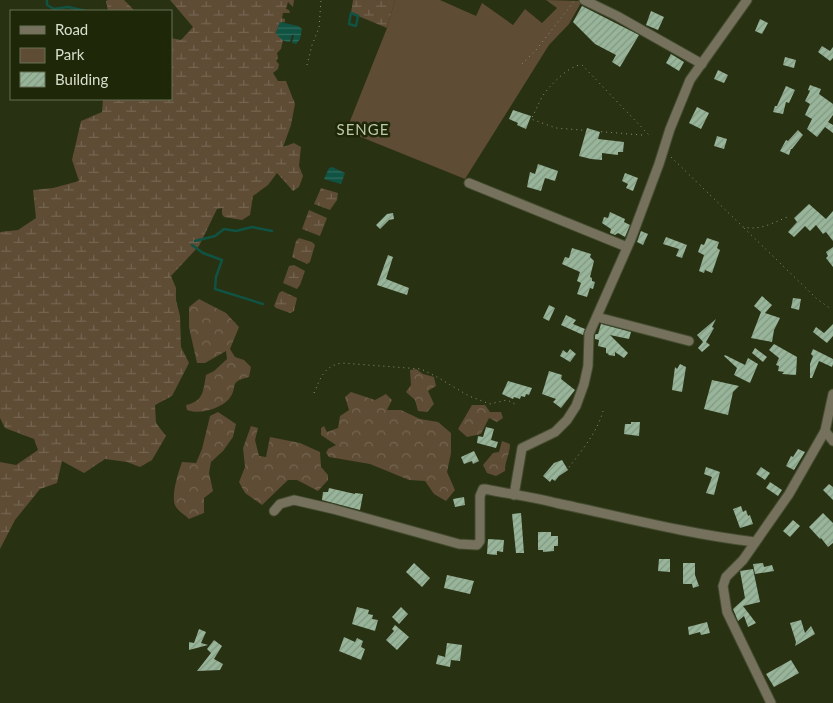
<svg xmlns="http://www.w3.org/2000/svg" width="833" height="703" font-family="Lato,sans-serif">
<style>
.green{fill:#5e4c35}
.forest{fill:url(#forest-crowns)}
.wetland{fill:url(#wetland-marsh)}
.water{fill:url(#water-rules)}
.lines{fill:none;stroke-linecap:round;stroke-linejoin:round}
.stream{stroke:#105343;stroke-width:2.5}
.building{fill:url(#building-hatch)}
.minor-casing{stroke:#454d31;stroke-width:11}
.path{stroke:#888f78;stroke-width:1;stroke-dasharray:1 4;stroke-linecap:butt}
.minor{stroke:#76715c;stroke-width:9}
.labels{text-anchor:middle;stroke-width:5;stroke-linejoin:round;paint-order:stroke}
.quarter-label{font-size:15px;letter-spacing:1px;fill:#bec9a6;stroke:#1f2709}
</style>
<defs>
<pattern id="forest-crowns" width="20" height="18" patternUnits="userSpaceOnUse" patternTransform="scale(1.25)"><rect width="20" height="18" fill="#5e4c35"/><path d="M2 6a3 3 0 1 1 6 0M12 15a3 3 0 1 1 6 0" fill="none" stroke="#746551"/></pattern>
<pattern id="wetland-marsh" width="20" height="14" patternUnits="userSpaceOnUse" patternTransform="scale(1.25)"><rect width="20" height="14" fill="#5e4c35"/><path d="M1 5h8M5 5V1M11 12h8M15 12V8" fill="none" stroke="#746551"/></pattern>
<pattern id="water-rules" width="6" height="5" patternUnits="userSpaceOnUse" patternTransform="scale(1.25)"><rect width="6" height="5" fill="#105343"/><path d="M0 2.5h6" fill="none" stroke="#326b5d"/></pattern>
<pattern id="building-hatch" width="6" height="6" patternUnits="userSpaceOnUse" patternTransform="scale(1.25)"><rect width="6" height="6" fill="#98b59a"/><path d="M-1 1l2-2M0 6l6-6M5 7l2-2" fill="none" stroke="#829883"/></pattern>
</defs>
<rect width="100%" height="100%" fill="#293113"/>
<path class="green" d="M 395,0 L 440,0 L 476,16 L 482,3 L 513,25 L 525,9 L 542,23 L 557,8 L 546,0 L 582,1 L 569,24 L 549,45 L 465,179 L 346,131 L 387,28 Z"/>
<g class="forest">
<path d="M 199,299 L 226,313 L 239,327 L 230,349 L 235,357 L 244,360 L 251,367 L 249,377 C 227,382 239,387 229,399 C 220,409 199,415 187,410 L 186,405 C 204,401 203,391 206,375 L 214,371 L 227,359 L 226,351 L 205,363 L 197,363 L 189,327 L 189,307 Z"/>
<path d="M 416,369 L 423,374 L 434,377 L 436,386 L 428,391 L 434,404 L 427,412 L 418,411 L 415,400 L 406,392 L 411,385 L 410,370 Z"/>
<path d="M 351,392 L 375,400 L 386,394 L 392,400 L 387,410 L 401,410 L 420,419 L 438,422 L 451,433 L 451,453 L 447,472 L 455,490 L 446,501 L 434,494 L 425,481 L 409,480 L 370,464 L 329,457 L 326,453 L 328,449 L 336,445 L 321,435 L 321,428 L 324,426 L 327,432 L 338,428 L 340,416 L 349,410 L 345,397 Z"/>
<path d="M 472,405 L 485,405 L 490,412 L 501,412 L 503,418 L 497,422 L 489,418 L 481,434 L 467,437 L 458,429 Z"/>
<path d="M 218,412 L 236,424 L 233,437 L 223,451 L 211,462 L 209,473 L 213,491 L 204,498 L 204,513 L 189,519 C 185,515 179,512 176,507 C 170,498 178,473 182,462 L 196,463 L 202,449 L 210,416 Z"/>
<path d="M 251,426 L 258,428 L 255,440 L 259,456 L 266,457 L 270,437 L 300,443 L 320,452 L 321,467 L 328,475 L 328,480 L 318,491 L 297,480 L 288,480 L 262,505 L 245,493 L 239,482 L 245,467 L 243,448 Z"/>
<path d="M 502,441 L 510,444 C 510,454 505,460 505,471 L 496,476 L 487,473 L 483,465 L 493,453 L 499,452 Z"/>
</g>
<g class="wetland">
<path d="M 108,0 L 124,0 L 135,11 L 108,11 L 106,1 Z"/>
<path d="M 170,0 L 294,0 L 293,7 L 288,2 L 286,9 L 289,10 L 290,13 L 283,13 L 282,18 L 285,19 L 285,22 L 280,22 L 276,33 L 283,40 L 281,49 L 277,53 L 278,58 L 276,61 L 279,64 L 278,69 L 273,73 L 278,81 L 286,81 L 295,104 L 291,125 L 283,147 L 294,143 L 301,147 L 299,166 L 303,176 L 299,187 L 293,191 L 277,173 L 268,185 L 253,196 L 250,215 L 242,220 L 224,217 L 222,214 L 222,208 L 217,209 L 199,246 L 171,276 L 176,288 L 176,300 L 180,316 L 181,347 L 189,363 L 172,396 L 155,405 L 156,423 L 166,436 L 152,460 L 140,467 L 127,462 L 105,459 L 84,473 L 62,461 L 57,483 L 40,489 L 15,520 L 0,549 L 0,462 L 16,465 L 38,450 L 34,439 L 5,428 L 0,418 L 0,232 L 18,230 L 36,218 L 33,190 L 53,188 L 79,181 L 72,160 L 81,121 L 102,112 L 103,99 L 171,99 L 171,38 L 181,40 L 193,27 Z"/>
<path d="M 353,0 L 395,0 L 387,28 L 351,13 Z"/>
<path d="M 321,188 L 338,193 L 337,200 L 330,210 L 314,204 Z"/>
<path d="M 309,210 L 327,218 L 320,236 L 302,229 Z"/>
<path d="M 299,238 L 312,242 L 315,245 L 310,262 L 307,264 L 292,257 L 296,241 Z"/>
<path d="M 294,265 L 305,271 L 300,285 L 297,289 L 283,283 L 289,266 Z"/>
<path d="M 282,291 L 297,298 L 294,311 L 290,313 L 276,308 L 274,306 L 279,293 Z"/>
</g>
<g class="water">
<path d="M 280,22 L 298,26 L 302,29 L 300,39 L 296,44 L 292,43 L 294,35 L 292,35 L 290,42 C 284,42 279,38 276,33 Z"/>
<path d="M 332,167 L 345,173 L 341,184 L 324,179 L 329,168 Z"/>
</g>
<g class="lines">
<g class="stream">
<path d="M 47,0 L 47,5 L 54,9 L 68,7 L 86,11"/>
<path d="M 351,13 L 358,16 L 356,26 L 349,24 Z"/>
<path d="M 195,241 L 215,236 L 224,229 L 236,231 L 252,227 L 272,231"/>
<path d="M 192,245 L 203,253 L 222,260 L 216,277 L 215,289 L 263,304"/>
</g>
</g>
<g class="building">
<path d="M 582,6 L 639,35 L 620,67 L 612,62 L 616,55 L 595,44 L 573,22 Z"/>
<path d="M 651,11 L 664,17 L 658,30 L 646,25 Z"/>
<path d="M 760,19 L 768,23 L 762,34 L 755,31 Z"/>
<path d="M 822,46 L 830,51 L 833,47 L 833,58 L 830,61 L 818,52 Z"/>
<path d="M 671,54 L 684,62 L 679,71 L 666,63 Z"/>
<path d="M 785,57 L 796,60 L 794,68 L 783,65 Z"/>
<path d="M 718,70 L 728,75 L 724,83 L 714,79 Z"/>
<path d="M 810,85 L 821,89 L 819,94 L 833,104 L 833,115 L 828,122 L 833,125 L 833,133 L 825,127 L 817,137 L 807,129 L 812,119 L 805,115 L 810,104 L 805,101 L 810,91 L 808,90 Z"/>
<path d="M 786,86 L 795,90 L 789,103 L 786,102 L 783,114 L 773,112 L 775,106 L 777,106 Z"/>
<path d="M 697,107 L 709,113 L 701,129 L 689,123 Z"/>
<path d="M 513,110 L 531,116 L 526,129 L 517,125 L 518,123 L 509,119 Z"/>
<path d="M 587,128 L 600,132 L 598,139 L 624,142 L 623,152 L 618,152 L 618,155 L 602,153 L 602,160 L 591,159 L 579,156 Z"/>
<path d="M 798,130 L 803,135 L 792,149 L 791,149 L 789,155 L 780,151 L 786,140 L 788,141 Z"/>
<path d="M 717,136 L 727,139 L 724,149 L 714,146 Z"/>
<path d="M 538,164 L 558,171 L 555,181 L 545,178 L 541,191 L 527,187 L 530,172 L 535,174 Z"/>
<path d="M 625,173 L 638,178 L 633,191 L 626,188 L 628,184 L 622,181 Z"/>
<path d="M 809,204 L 826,219 L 833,211 L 833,241 L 826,232 L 823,234 L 816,225 L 810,231 L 805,226 L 794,237 L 788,232 L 797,222 L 794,218 Z"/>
<path d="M 610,212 L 625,219 L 624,222 L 630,225 L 625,237 L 618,233 L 615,235 L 610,233 L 611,229 L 602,223 L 604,217 L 608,218 Z"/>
<path d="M 393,213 L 394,219 L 389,220 L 380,229 L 376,225 L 387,214 Z"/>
<path d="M 641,231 L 648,234 L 643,245 L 637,242 Z"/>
<path d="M 666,237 L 687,245 L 682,258 L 676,256 L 679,249 L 663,244 Z"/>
<path d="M 707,238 L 719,242 L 717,248 L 720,250 L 712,273 L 705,270 L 704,273 L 699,271 L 704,255 L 698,252 L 701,244 L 704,245 Z"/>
<path d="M 833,247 L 833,267 L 826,258 L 828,256 L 826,252 Z"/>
<path d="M 572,248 L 591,254 L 590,257 L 594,261 L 590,277 L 592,278 L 592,281 L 595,282 L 593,289 L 590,288 L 587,297 L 577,294 L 581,283 L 577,281 L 580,272 L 562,264 L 565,257 L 569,258 Z"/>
<path d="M 388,255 L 393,257 L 386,279 L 409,288 L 407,295 L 377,285 Z"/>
<path d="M 762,296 L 772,305 L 765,313 L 780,318 L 774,330 L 772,342 L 751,338 L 761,312 L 754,306 Z"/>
<path d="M 793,298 L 801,299 L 799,310 L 791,308 Z"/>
<path d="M 549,305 L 555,308 L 549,321 L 543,318 Z"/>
<path d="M 566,315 L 576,320 L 573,324 L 585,329 L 583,335 L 561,325 Z"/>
<path d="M 716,319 L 712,327 L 714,328 L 706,342 L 710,345 L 702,352 L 698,348 L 703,342 L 697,335 Z"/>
<path d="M 601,324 L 631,332 L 629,339 L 610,335 L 628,353 L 624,358 L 615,352 L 615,356 L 608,355 L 609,354 L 606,353 L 606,348 L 598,346 L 599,340 L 595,339 L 595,335 L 596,334 L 598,334 Z"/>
<path d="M 833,324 L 833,336 L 827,343 L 813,332 L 816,327 L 824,333 Z"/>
<path d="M 774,344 L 797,357 L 796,375 L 782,374 L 784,372 L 778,371 L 779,366 L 776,365 L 779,358 L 769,350 Z"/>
<path d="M 755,348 L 767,357 L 763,362 L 752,353 Z"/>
<path d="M 570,349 L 576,354 L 570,362 L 560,356 L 563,350 L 567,353 Z"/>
<path d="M 813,349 L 833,359 L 833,364 L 832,367 L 819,361 L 812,378 L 810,378 L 810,364 L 813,356 L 811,354 Z"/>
<path d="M 725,355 L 745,365 L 748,358 L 758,364 L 750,383 L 734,375 L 737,368 L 724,356 Z"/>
<path d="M 680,364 L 686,367 L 682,392 L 672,390 L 675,367 L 677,369 Z"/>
<path d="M 549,371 L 562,375 L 561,379 L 575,390 L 561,408 L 553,402 L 556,399 L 542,394 Z"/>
<path d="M 712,380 L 739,386 L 733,392 L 728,415 L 704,409 Z"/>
<path d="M 508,381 L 532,388 L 529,395 L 526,394 L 525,397 L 521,396 L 520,399 L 514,397 L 513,399 L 502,394 Z"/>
<path d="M 631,422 L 640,422 L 639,436 L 624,434 L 625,424 L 631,424 Z"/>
<path d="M 486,427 L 494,429 L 491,440 L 498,442 L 496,448 L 477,443 L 478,436 L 483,437 Z"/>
<path d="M 798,449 L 805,452 L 794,470 L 786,466 L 791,456 L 793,457 Z"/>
<path d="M 474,451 L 479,461 L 473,464 L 472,461 L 464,464 L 461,457 Z"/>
<path d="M 562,460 L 568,470 L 559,476 L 555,481 L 552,479 L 550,482 L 543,476 L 554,463 Z"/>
<path d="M 706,467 L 720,472 L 714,495 L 706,493 L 712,477 L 704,474 Z"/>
<path d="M 761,467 L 770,473 L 765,480 L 756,474 Z"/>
<path d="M 770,482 L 782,490 L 778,496 L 766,488 Z"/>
<path d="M 829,484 L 833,487 L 833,500 L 823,490 Z"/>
<path d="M 329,488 L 355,494 L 355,493 L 363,494 L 360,510 L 322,500 L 323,492 L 328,492 Z"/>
<path d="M 464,497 L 465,505 L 455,507 L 453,499 Z"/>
<path d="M 741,506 L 743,512 L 746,510 L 748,516 L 750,515 L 753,524 L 740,528 L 733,509 Z"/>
<path d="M 521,513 L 524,553 L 516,553 L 512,514 Z"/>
<path d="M 823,513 L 833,523 L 833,543 L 828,547 L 821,538 L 820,539 L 809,527 Z"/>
<path d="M 793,520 L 800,526 L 790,537 L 783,531 Z"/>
<path d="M 538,532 L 551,532 L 551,536 L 558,536 L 558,546 L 554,546 L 554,551 L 543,552 L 543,550 L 538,550 Z"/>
<path d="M 488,539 L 504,540 L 503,552 L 497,551 L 497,555 L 487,554 Z"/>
<path d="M 659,559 L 670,559 L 670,572 L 658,571 Z"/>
<path d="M 414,563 L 430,578 L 422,587 L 406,572 Z"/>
<path d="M 683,563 L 695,563 L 695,575 L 699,586 L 693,588 L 692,584 L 683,584 Z"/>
<path d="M 763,563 L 764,567 L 772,565 L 774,571 L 755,574 L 753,564 Z"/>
<path d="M 753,569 L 760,602 L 743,606 L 756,623 L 748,627 L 744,616 L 738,621 L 733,609 L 745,598 L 740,571 Z"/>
<path d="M 447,575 L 474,581 L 470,594 L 444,588 Z"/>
<path d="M 357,607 L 369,610 L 368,614 L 373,615 L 372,619 L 378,620 L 375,631 L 352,624 Z"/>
<path d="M 401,607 L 408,614 L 399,624 L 392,617 Z"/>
<path d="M 801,620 L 805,633 L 811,626 L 815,634 L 795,646 L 796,642 L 790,623 Z"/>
<path d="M 707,622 L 710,633 L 701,635 L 700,632 L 689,635 L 688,627 Z"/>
<path d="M 395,625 L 409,637 L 397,650 L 386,640 L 394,631 L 392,629 Z"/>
<path d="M 199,629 L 206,632 L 201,643 L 208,645 L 189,650 L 189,642 L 194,643 Z"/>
<path d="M 344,637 L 355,642 L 357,638 L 363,641 L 361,647 L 365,649 L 361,660 L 339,651 Z"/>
<path d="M 214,640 L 222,646 L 214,659 L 223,664 L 220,670 L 197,671 L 211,653 L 207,649 Z"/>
<path d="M 447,643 L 462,645 L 460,661 L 451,660 L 450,667 L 436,664 L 438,655 L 445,657 Z"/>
<path d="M 791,660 L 799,673 L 774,687 L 766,674 Z"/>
</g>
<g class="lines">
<g class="minor-casing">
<g id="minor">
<path d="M 584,0 L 617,16 L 702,64"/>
<path d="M 469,183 L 627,247"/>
<path d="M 597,317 L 689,341"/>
<path d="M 825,431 L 833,441"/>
<path d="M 514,495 L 522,448 L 555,432 L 567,420 L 576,406 L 584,384 L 588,366 L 589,334 L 631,239 L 659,164 L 670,129 L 690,80 L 747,0"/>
<path d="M 274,511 L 280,504 L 294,500 L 333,509 L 459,544 L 477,545 L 480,541 L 480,496 L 483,489 L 485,489 C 509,494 533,497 556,503 C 622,517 688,534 755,542"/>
<path d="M 771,703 L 727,612 L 723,586 L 726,577 L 743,560 L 789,494 L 825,431 L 833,394"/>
</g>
</g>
<g class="path">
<path d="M 522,64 L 536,50 L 575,0"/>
<path d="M 307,65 L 312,45 L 319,28 L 321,0"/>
<path d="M 642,135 L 556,128 L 531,119 C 536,111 538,104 542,97 C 548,87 570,64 582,65 L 649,135"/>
<path d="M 671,157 L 743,227 C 761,231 774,222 790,216"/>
<path d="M 744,228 L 817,299 L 831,309"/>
<path d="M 314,393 C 321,377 324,366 342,363 L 421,369 L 437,377 L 469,396 L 490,404 L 507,400 L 517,405"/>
<path d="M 566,471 C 580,453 597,433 603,411"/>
</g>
<use href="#minor" class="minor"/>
</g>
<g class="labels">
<g class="quarter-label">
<text x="363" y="135">SENGE</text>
</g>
</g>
<rect x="10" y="10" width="162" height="90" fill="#1f2709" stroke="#697157"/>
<rect x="20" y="26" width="25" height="8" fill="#76715c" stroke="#697157"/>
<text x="55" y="35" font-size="15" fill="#d9dfcd">Road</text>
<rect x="20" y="48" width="25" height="15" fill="#5e4c35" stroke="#697157"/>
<text x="55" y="60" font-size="15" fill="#d9dfcd">Park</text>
<rect x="20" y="72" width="25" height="15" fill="url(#building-hatch)" stroke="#697157"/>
<text x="55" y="85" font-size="15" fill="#d9dfcd">Building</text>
</svg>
